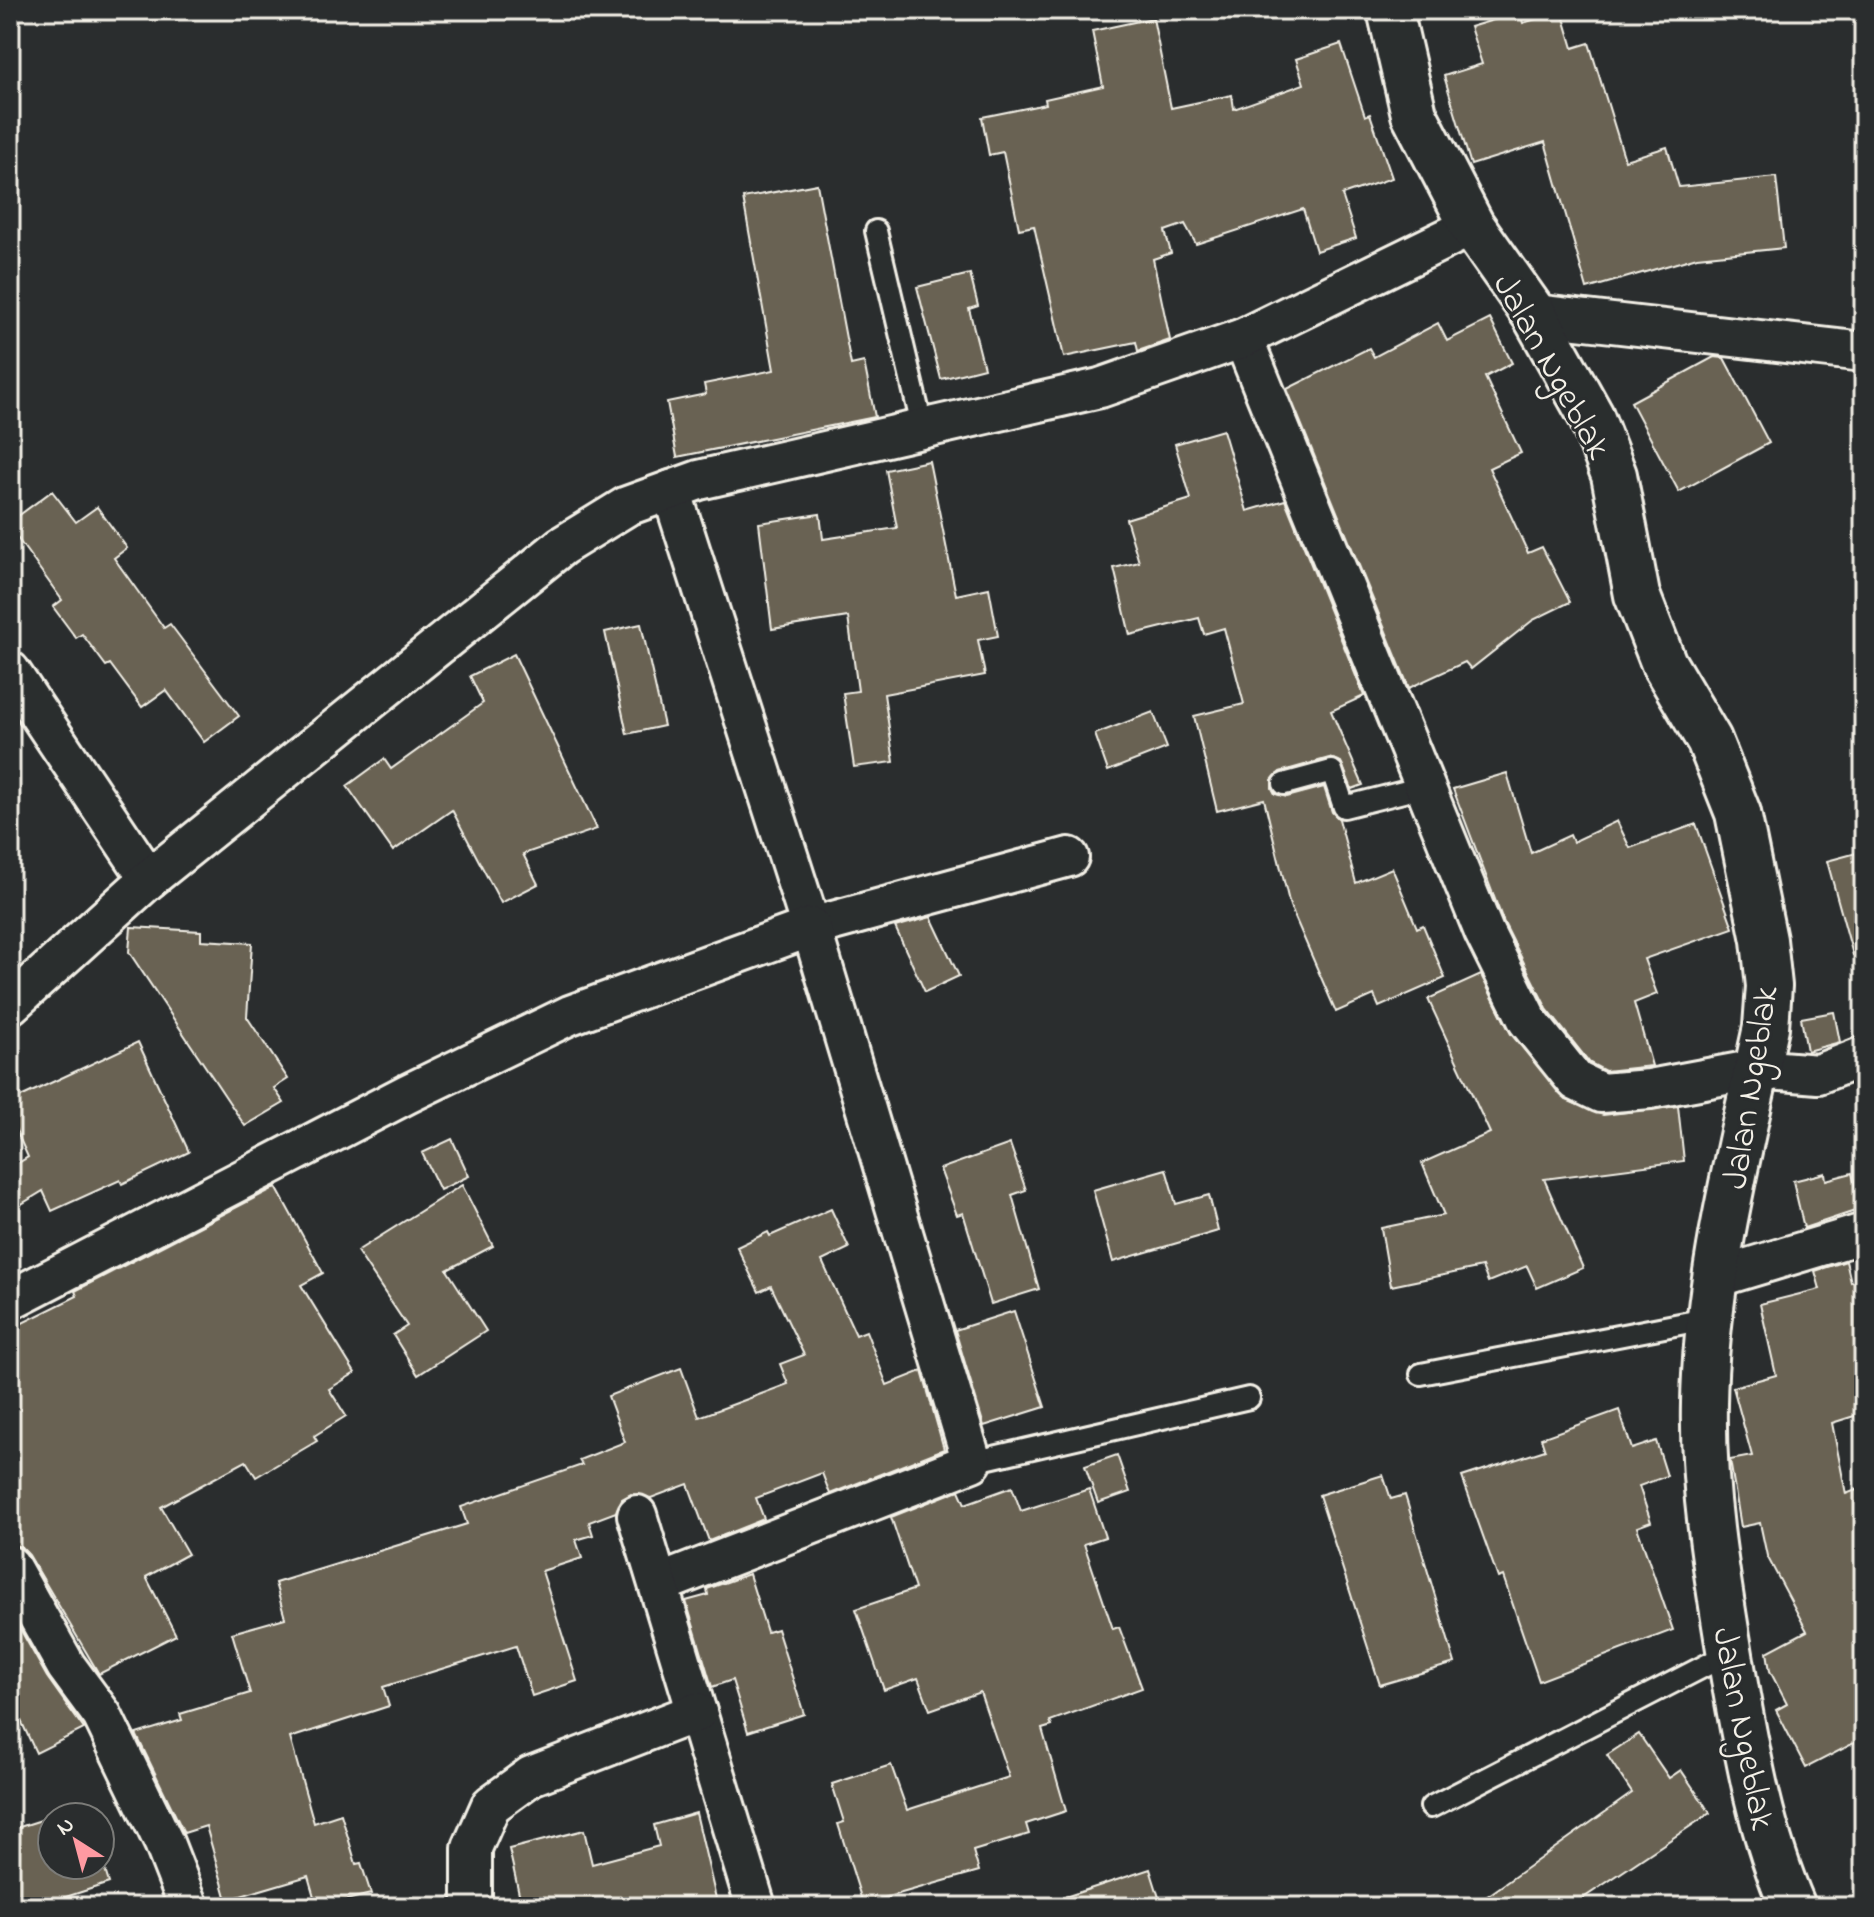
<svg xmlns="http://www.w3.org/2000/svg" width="1874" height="1917" font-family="'Indie Flower',sans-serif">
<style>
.building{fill:#696252;stroke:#f4f1e8;stroke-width:2}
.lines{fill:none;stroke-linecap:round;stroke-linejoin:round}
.lane-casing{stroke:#f4f1e8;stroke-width:26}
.street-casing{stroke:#f4f1e8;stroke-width:44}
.secondary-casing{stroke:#f4f1e8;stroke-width:50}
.lane{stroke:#2a2d2e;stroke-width:20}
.street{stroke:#2a2d2e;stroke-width:38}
.secondary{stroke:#2a2d2e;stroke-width:44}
.labels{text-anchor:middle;stroke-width:6;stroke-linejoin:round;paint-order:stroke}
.street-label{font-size:36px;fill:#f4f1e8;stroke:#2a2d2e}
</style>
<rect width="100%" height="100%" fill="#2a2d2e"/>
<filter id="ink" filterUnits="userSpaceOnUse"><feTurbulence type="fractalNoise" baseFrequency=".0125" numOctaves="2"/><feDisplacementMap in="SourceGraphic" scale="16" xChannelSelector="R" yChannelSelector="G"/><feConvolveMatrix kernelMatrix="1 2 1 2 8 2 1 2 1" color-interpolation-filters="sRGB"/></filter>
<g filter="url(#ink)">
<g class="building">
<path d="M 1562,11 L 1573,48 L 1589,43 L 1625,160 L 1667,147 L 1679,187 L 1776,177 L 1784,248 L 1697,257 L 1587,289 L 1545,142 L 1471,165 L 1444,76 L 1482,64 L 1470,27 L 1520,12 L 1523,23 Z"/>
<path d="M 1153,18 L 1171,108 L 1232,95 L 1234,109 L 1304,84 L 1296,59 L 1341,44 L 1365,116 L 1370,114 L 1392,178 L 1342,195 L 1356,238 L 1316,251 L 1303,209 L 1196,244 L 1185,224 L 1165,231 L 1171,253 L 1153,259 L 1170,340 L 1138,351 L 1136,342 L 1064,357 L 1034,226 L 1019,229 L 1003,152 L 989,155 L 982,117 L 1046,104 L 1045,99 L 1103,86 L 1092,31 Z"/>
<path d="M 817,184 L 851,365 L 864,362 L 875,417 L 677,457 L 667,402 L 706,394 L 704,384 L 774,370 L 743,198 Z"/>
<path d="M 970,274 L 978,306 L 969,309 L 984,368 L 941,379 L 917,287 Z"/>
<path d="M 1490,319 L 1512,363 L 1485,377 L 1521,453 L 1489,468 L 1528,553 L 1542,547 L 1570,602 L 1533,620 L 1471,669 L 1465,662 L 1409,688 L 1287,389 L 1369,348 L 1374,357 L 1438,323 L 1447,341 Z"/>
<path d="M 1714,357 L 1724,358 L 1769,443 L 1679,492 L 1631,402 Z"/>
<path d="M 1223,430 L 1247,511 L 1285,500 L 1364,696 L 1331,711 L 1363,785 L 1352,789 L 1341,762 L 1329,758 L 1280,772 L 1272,780 L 1272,788 L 1275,794 L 1287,797 L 1324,787 L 1332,812 L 1339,819 L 1356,883 L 1392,868 L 1417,928 L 1423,925 L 1445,978 L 1379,1007 L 1374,995 L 1336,1012 L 1290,906 L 1264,799 L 1217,811 L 1194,716 L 1244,704 L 1224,628 L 1204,634 L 1199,618 L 1130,635 L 1114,568 L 1139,562 L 1126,519 L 1191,499 L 1175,444 Z"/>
<path d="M 929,461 L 956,595 L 989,588 L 998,636 L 978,640 L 985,675 L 884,694 L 894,762 L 854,767 L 843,693 L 858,691 L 848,617 L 772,629 L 759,523 L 820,514 L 823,539 L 897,528 L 886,470 Z"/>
<path d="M 52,491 L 76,522 L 97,507 L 127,548 L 114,558 L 164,628 L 170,624 L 239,716 L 204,742 L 166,690 L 142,707 L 110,664 L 106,666 L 82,634 L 76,638 L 53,607 L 62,600 L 10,528 L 10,522 Z"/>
<path d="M 641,624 L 664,726 L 627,734 L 605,632 Z"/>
<path d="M 514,654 L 597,829 L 523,854 L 538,884 L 501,903 L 452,810 L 393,851 L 347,786 L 384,759 L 391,769 L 483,703 L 470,676 Z"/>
<path d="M 1153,712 L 1167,748 L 1108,771 L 1095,734 Z"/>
<path d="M 1507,773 L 1531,853 L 1570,835 L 1573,842 L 1617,821 L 1630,848 L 1696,824 L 1733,928 L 1644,959 L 1657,994 L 1634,1003 L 1652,1066 L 1605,1071 L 1590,1063 L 1547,1009 L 1504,923 L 1453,789 Z"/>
<path d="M 1864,851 L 1864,954 L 1853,955 L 1827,861 Z"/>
<path d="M 931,917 L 959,976 L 925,992 L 895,927 Z"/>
<path d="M 131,927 L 201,931 L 201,940 L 252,943 L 247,1017 L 288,1079 L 274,1088 L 284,1103 L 245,1126 L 129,952 Z"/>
<path d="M 1481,975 L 1511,1034 L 1566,1100 L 1603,1115 L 1678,1106 L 1684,1161 L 1544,1179 L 1583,1268 L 1537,1288 L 1527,1266 L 1488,1282 L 1482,1267 L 1391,1286 L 1381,1228 L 1444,1215 L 1422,1163 L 1490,1133 L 1428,999 Z"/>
<path d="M 1834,1012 L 1840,1042 L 1807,1051 L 1801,1018 Z"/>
<path d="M 138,1042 L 189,1152 L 122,1184 L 120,1180 L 52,1211 L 43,1191 L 10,1211 L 10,1168 L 28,1157 L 10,1117 L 10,1102 Z"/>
<path d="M 452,1139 L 469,1176 L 440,1190 L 422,1153 Z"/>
<path d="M 1010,1144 L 1026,1190 L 1012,1195 L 1039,1289 L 991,1304 L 963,1213 L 957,1215 L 940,1169 Z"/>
<path d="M 1166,1169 L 1176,1204 L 1209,1195 L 1218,1231 L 1113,1262 L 1093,1190 Z"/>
<path d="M 1825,1173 L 1826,1180 L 1852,1173 L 1861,1209 L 1804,1228 L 1793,1181 Z"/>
<path d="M 462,1185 L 493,1246 L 447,1270 L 486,1331 L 418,1375 L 393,1335 L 407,1326 L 357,1251 Z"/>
<path d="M 276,1187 L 323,1273 L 301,1285 L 355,1373 L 329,1389 L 346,1416 L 314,1436 L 317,1441 L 256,1477 L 246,1461 L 161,1507 L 188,1554 L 146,1577 L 176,1635 L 99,1674 L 29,1555 L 21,1547 L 10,1544 L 10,1329 L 77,1296 L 75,1291 Z"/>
<path d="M 831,1209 L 849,1248 L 822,1261 L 856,1335 L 866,1331 L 887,1385 L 922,1371 L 944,1449 L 830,1494 L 822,1473 L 756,1498 L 764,1519 L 709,1541 L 688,1484 L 651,1498 L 631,1494 L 622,1499 L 616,1512 L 589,1522 L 593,1535 L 576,1540 L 582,1558 L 542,1571 L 577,1681 L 532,1696 L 516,1646 L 383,1687 L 389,1706 L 290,1738 L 314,1823 L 341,1814 L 356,1864 L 361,1863 L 371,1894 L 317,1907 L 308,1876 L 227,1900 L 206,1826 L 184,1833 L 136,1734 L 182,1720 L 180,1714 L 250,1693 L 232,1633 L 285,1618 L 275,1583 L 467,1524 L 461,1507 L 582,1465 L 579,1460 L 625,1442 L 608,1396 L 681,1368 L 699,1417 L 788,1384 L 780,1364 L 804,1355 L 771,1286 L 759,1292 L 737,1247 L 768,1232 L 770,1236 Z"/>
<path d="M 1846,1261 L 1851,1282 L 1857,1281 L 1864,1312 L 1864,1413 L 1832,1423 L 1846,1494 L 1864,1487 L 1864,1738 L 1806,1768 L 1776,1710 L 1787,1704 L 1770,1671 L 1767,1652 L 1807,1631 L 1767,1556 L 1760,1523 L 1741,1527 L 1730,1460 L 1752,1456 L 1733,1387 L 1776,1375 L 1760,1304 L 1820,1289 L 1815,1271 Z"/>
<path d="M 1014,1311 L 1045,1407 L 984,1426 L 955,1330 Z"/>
<path d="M 1619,1410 L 1632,1449 L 1656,1441 L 1667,1476 L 1639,1486 L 1651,1522 L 1637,1527 L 1673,1630 L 1539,1681 L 1503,1576 L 1498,1578 L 1462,1477 L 1545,1450 L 1541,1438 Z"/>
<path d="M 1117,1455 L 1130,1492 L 1098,1503 L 1085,1466 Z"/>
<path d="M 1383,1475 L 1391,1499 L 1405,1495 L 1455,1663 L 1380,1685 L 1319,1495 Z"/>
<path d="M 1012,1487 L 1021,1511 L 1089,1489 L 1105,1537 L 1084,1544 L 1113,1629 L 1119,1627 L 1142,1688 L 1050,1721 L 1052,1726 L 1042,1729 L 1066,1811 L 1026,1824 L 1029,1834 L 973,1851 L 979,1871 L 863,1904 L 838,1824 L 844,1822 L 832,1784 L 891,1765 L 907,1810 L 1009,1777 L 980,1692 L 930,1710 L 918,1678 L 884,1690 L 856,1609 L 915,1589 L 891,1517 L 959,1490 L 965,1504 Z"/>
<path d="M 749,1574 L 767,1632 L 777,1629 L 804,1714 L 748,1732 L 732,1680 L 712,1687 L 686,1601 L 708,1595 L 707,1589 Z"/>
<path d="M 10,1611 L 47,1677 L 84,1729 L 36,1753 L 10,1697 Z"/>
<path d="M 1639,1734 L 1669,1778 L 1681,1770 L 1710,1813 L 1570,1907 L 1472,1907 L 1632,1793 L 1607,1755 Z"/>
<path d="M 85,1806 L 88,1817 L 52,1817 L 52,1865 L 100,1865 L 100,1854 L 109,1883 L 35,1907 L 10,1907 L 10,1830 Z"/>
<path d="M 696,1813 L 718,1907 L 522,1907 L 509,1849 L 584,1830 L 592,1864 L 659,1846 L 654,1825 Z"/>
<path d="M 1150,1869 L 1162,1907 L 1057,1907 L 1056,1900 Z"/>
</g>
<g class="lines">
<g class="lane-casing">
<g id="lane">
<path d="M 876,231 L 923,430"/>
<path d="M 1284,784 L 1332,771 L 1344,807 L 1427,786"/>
<path d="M 1421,1374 L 1711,1318"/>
<path d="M 972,1462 L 1249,1398"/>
<path d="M 1431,1807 L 1730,1653"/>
</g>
</g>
<g class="street-casing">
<g id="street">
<path d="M 1534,314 L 1864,352"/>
<path d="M 1243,338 L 1484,932 L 1528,1021 L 1576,1081 L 1601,1093 L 1650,1089 L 1757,1069 L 1818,1074 L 1864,1056"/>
<path d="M 671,490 L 811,927 L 1069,857"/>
<path d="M 10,671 L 149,879"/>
<path d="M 10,1005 L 149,879 L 562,546 L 627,506 L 699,480 L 1100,388 L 1243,338 L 1472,226"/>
<path d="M 1715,1278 L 1864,1233"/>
<path d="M 10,1300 L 407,1094 L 570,1015 L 811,927 L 972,1462 L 659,1584"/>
<path d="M 637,1515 L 756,1907"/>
<path d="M 10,1566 L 66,1666 L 102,1715 L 164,1843 L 189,1907"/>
<path d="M 472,1907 L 472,1848 L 491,1805 L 531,1776 L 697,1712"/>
</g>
</g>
<g class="secondary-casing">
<path id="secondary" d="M 1390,10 L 1414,114 L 1472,226 L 1534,314 L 1591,416 L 1614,475 L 1637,595 L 1664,664 L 1709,740 L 1738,813 L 1764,940 L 1769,986 L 1766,1027 C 1740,1150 1706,1277 1704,1403 C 1702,1496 1719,1588 1734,1679 C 1748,1758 1761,1833 1793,1907"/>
</g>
<use href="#lane" class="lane"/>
<use href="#street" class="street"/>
<use href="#secondary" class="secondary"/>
</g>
</g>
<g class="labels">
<g class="street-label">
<text transform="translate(1554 365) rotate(61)" y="13">Jalan Ngeblak</text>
<text transform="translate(1748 1087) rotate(-81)" y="13">Jalan Ngeblak</text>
<text transform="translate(1746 1728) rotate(79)" y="13">Jalan Ngeblak</text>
</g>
</g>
<rect width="1874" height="1917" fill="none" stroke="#2a2d2e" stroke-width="40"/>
<rect x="20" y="20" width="1834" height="1877" fill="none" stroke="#f4f1e8" stroke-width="3" filter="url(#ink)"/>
<g transform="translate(76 1841) rotate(324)"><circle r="38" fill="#2a2d2e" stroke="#7b7b78" stroke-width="2"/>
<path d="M0-6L14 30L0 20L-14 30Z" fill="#ff9aa2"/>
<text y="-12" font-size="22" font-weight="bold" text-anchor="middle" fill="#f4f1e8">N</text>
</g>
</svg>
